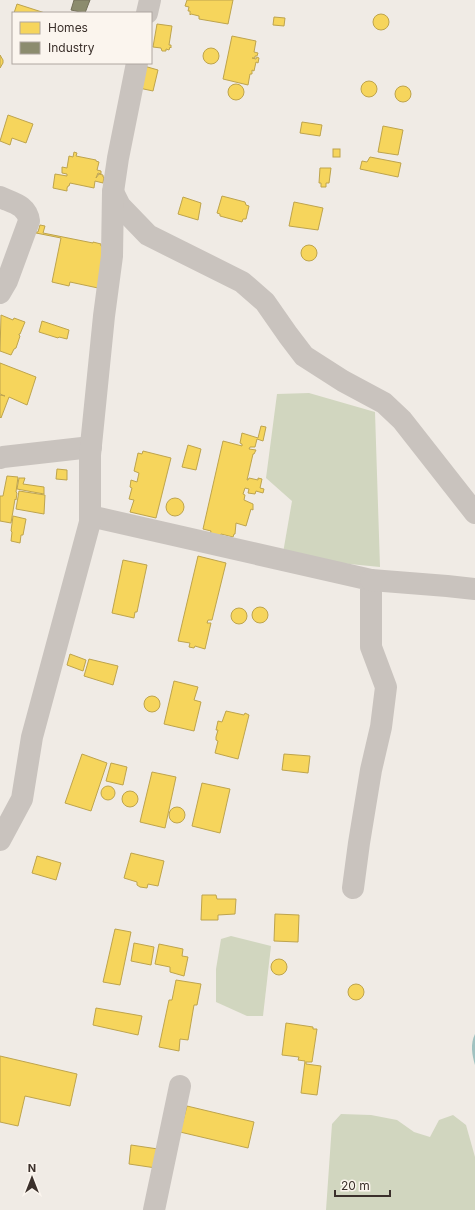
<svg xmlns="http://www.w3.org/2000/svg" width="475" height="1210" font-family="Inter,sans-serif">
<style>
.green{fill:#d1d6bf}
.water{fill:#a1c2c1}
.homes{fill:#f6d55c;stroke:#bea44d}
.industry{fill:#8c8c6e;stroke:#74705a}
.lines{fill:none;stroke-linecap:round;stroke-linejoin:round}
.minor{stroke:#c9c3be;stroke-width:22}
</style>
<rect width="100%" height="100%" fill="#f0ebe5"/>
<g class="green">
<path d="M 309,393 L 375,412 L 380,567 L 329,562 L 283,553 L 292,501 L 266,478 L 277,394 Z"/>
<path d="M 231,936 L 271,946 L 263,1016 L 247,1016 L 216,1002 L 216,969 L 221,939 Z"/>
<path d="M 341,1114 L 371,1115 L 397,1120 L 414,1132 L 430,1137 L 439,1120 L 453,1115 L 466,1125 L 475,1157 L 475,1210 L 326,1210 L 332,1124 Z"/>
</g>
<path class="water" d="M 475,1034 L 475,1065 C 472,1055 470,1044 475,1034 Z"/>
<g class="homes">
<path d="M 187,0 L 233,0 L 228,24 L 199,19 L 199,16 L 191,14 L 190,15 L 190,11 L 188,11 L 189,7 L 185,6 Z"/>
<path d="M 17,4 L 45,13 L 14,13 Z"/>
<circle cx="381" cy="22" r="8"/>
<path d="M 274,17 L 285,18 L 284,26 L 273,25 Z"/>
<path d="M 157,24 L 172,26 L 169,45 L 171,45 L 171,48 L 170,47 L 169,50 L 166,49 L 166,51 L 162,51 L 161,48 L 153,47 Z"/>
<path d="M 232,36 L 256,41 L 254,52 L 258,53 L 257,56 L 255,56 L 255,58 L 252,58 L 256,59 L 257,57 L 259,58 L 258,63 L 256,62 L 254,71 L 252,70 L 252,74 L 250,74 L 248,85 L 223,79 Z"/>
<circle cx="211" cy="56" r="8"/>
<path d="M 0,55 L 3,60 L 3,63 L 0,68 Z"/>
<path d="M 144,66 L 158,70 L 153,91 L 139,88 Z"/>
<circle cx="369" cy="89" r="8"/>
<circle cx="236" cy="92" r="8"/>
<circle cx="403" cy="94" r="8"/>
<path d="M 8,115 L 33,124 L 26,143 L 12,138 L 10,145 L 0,141 Z"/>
<path d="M 302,122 L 322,125 L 320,136 L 300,133 Z"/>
<path d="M 383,126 L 403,130 L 398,155 L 378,152 Z"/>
<rect x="333" y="149" width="7" height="8"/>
<path d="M 74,152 L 77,153 L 76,156 L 96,160 L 96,161 L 99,162 L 97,170 L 101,171 L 101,174 L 98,173 L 96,178 L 99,174 L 103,175 L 103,177 L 104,177 L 103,183 L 95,181 L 94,188 L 70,183 L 69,186 L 68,186 L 67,188 L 67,191 L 53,188 L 55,174 L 67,176 L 67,174 L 62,173 L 62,167 L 67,168 L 69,156 L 73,157 Z"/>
<path d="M 370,157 L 401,163 L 398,177 L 360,169 L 362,161 L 367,162 Z"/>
<path d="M 320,168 L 331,168 L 329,183 L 326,183 L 326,187 L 321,187 L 321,183 L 319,183 Z"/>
<path d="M 222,196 L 245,202 L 246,205 L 249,206 L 246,219 L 243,219 L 242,222 L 220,216 L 220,214 L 217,213 Z"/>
<path d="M 183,197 L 201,203 L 198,220 L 178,214 Z"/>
<path d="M 294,202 L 323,208 L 318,230 L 289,226 Z"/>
<path d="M 40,225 L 45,226 L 43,233 L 93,243 L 93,242 L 101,244 L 101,246 L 104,247 L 98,288 L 70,282 L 69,286 L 52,282 L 61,238 L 36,233 L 36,232 L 38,232 Z"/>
<circle cx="309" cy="253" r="8"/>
<path d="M 1,315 L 13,320 L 14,318 L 25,322 L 20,334 L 19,334 L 19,335 L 20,336 L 16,348 L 14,349 L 11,355 L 0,351 Z"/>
<path d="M 42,321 L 69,330 L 67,339 L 59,337 L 58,338 L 39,332 Z"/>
<path d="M 0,363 L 36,377 L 27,405 L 9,397 L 1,418 L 0,417 L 0,395 L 5,396 L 0,394 Z"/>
<path d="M 261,426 L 266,427 L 263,441 L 257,439 L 255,447 L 250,447 L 249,449 L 256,450 L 254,454 L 253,454 L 247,480 L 248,480 L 249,478 L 258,480 L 258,478 L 262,479 L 260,488 L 264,489 L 263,493 L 256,491 L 255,494 L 248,493 L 249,489 L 245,488 L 243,494 L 245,495 L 244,500 L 253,504 L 253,510 L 251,509 L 246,526 L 236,523 L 235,534 L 234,534 L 233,537 L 221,534 L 220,537 L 210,535 L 211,531 L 203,529 L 223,441 L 242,446 L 242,444 L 240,443 L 242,433 L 258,438 Z"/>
<path d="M 188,445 L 201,449 L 196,470 L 182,467 Z"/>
<path d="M 143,451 L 171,458 L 156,518 L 130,512 L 134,500 L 129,499 L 132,488 L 130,487 L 131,480 L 137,482 L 139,473 L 134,471 L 138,453 L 142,454 Z"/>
<path d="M 57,469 L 67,470 L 67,480 L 56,479 Z"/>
<path d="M 7,476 L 18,477 L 16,492 L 17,493 L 16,500 L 15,499 L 11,523 L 0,521 L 0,496 L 3,496 Z"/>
<path d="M 19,478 L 25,478 L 23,484 L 44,487 L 44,494 L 17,489 Z"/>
<path d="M 19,491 L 45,495 L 44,514 L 16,509 Z"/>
<circle cx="175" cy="507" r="9"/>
<path d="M 13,516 L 26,519 L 23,535 L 21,535 L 20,543 L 11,541 L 12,532 L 11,531 Z"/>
<path d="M 198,556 L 226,563 L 212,620 L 208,620 L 207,623 L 211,623 L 205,649 L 195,646 L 194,648 L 189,647 L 190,643 L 178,641 Z"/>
<path d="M 123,560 L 147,565 L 137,612 L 135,612 L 134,618 L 112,613 Z"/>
<circle cx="260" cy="615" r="8"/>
<circle cx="239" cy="616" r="8"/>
<path d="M 70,654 L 86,660 L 83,671 L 67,665 Z"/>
<path d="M 89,659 L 118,666 L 113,685 L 84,676 Z"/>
<path d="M 174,681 L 198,687 L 194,700 L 201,702 L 194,731 L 164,724 Z"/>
<circle cx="152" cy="704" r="8"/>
<path d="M 226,711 L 244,715 L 245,713 L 249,715 L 238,759 L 215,753 L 218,741 L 216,740 L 216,737 L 218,730 L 216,730 L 218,721 L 222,722 Z"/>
<path d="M 82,754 L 107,763 L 91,811 L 65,803 Z"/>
<path d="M 284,754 L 310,756 L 308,773 L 282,770 Z"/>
<path d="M 111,763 L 127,767 L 123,785 L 106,781 Z"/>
<path d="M 152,772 L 176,777 L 165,828 L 140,822 Z"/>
<path d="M 202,783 L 230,789 L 220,833 L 192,826 Z"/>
<circle cx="108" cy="793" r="7"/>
<circle cx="130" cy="799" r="8"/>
<circle cx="177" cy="815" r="8"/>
<path d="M 131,853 L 164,861 L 158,886 L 148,884 L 147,888 L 140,887 L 137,885 L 137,882 L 124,878 Z"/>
<path d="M 37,856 L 61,863 L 56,880 L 32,873 Z"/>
<path d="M 202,895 L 216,895 L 217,899 L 236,899 L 235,914 L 218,915 L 218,920 L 201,920 Z"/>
<path d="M 275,914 L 299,915 L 298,942 L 274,941 Z"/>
<path d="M 115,929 L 131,932 L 120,985 L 103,982 Z"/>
<path d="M 134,943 L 154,947 L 151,965 L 131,961 Z"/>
<path d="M 159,944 L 183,949 L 182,956 L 188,957 L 184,976 L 170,972 L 170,967 L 155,964 Z"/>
<circle cx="279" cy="967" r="8"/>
<path d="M 176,980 L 201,984 L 197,1005 L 194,1005 L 188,1040 L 180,1039 L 179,1051 L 159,1047 L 169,1000 L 172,1000 Z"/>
<circle cx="356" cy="992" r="8"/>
<path d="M 96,1008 L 142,1016 L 138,1035 L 93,1025 Z"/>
<path d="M 286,1023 L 313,1027 L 313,1029 L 317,1029 L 312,1062 L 306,1062 L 306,1064 L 321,1066 L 317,1095 L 301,1093 L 305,1061 L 298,1060 L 299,1057 L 282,1055 Z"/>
<path d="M 0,1056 L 77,1074 L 70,1106 L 25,1096 L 18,1126 L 0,1122 Z"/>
<path d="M 187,1106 L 254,1122 L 248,1148 L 180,1132 Z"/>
<path d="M 131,1145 L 158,1149 L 156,1168 L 129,1164 Z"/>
</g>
<path class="industry" d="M 74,0 L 90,0 L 85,13 L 71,10 Z"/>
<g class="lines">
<g class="minor">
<path d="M 147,13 L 150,0"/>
<path d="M 113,192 L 120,206 L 148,235 L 242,282 L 265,302 L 288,335 L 304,356 L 343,381 L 384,403 L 402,420 L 475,513"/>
<path d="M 0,197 C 13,203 27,205 29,221 L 7,281 L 0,293"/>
<path d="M 0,458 L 3,457 L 91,447"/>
<path d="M 90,516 L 371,580 L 371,647 L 386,687 L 381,727 L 371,770 L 359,843 L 353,888"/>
<path d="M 371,580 L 447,586 L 475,589"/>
<path d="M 0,840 L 22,799 L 32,737 L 90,522 L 90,455 L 104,316 L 112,256 L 113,192 L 118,158 L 137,63"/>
<path d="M 154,1210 L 180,1086"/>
</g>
</g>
<rect x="12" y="12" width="140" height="52" fill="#fbf5ee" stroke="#aea6a0"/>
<rect x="20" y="22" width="20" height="12" fill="#f6d55c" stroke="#aea6a0"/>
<text x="48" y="32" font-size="12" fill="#3b302b">Homes</text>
<rect x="20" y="42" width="20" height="12" fill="#8c8c6e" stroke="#aea6a0"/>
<text x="48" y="52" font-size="12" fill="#3b302b">Industry</text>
<g transform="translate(32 1178)" stroke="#fbf5ee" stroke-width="3" paint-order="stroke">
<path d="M0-3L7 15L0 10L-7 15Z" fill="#3b302b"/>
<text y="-6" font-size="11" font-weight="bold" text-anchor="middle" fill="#3b302b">N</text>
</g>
<path d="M335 1190v6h55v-6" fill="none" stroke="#3b302b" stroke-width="2"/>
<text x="341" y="1190" font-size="12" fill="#3b302b" stroke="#fbf5ee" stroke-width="3" paint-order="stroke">20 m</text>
</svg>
